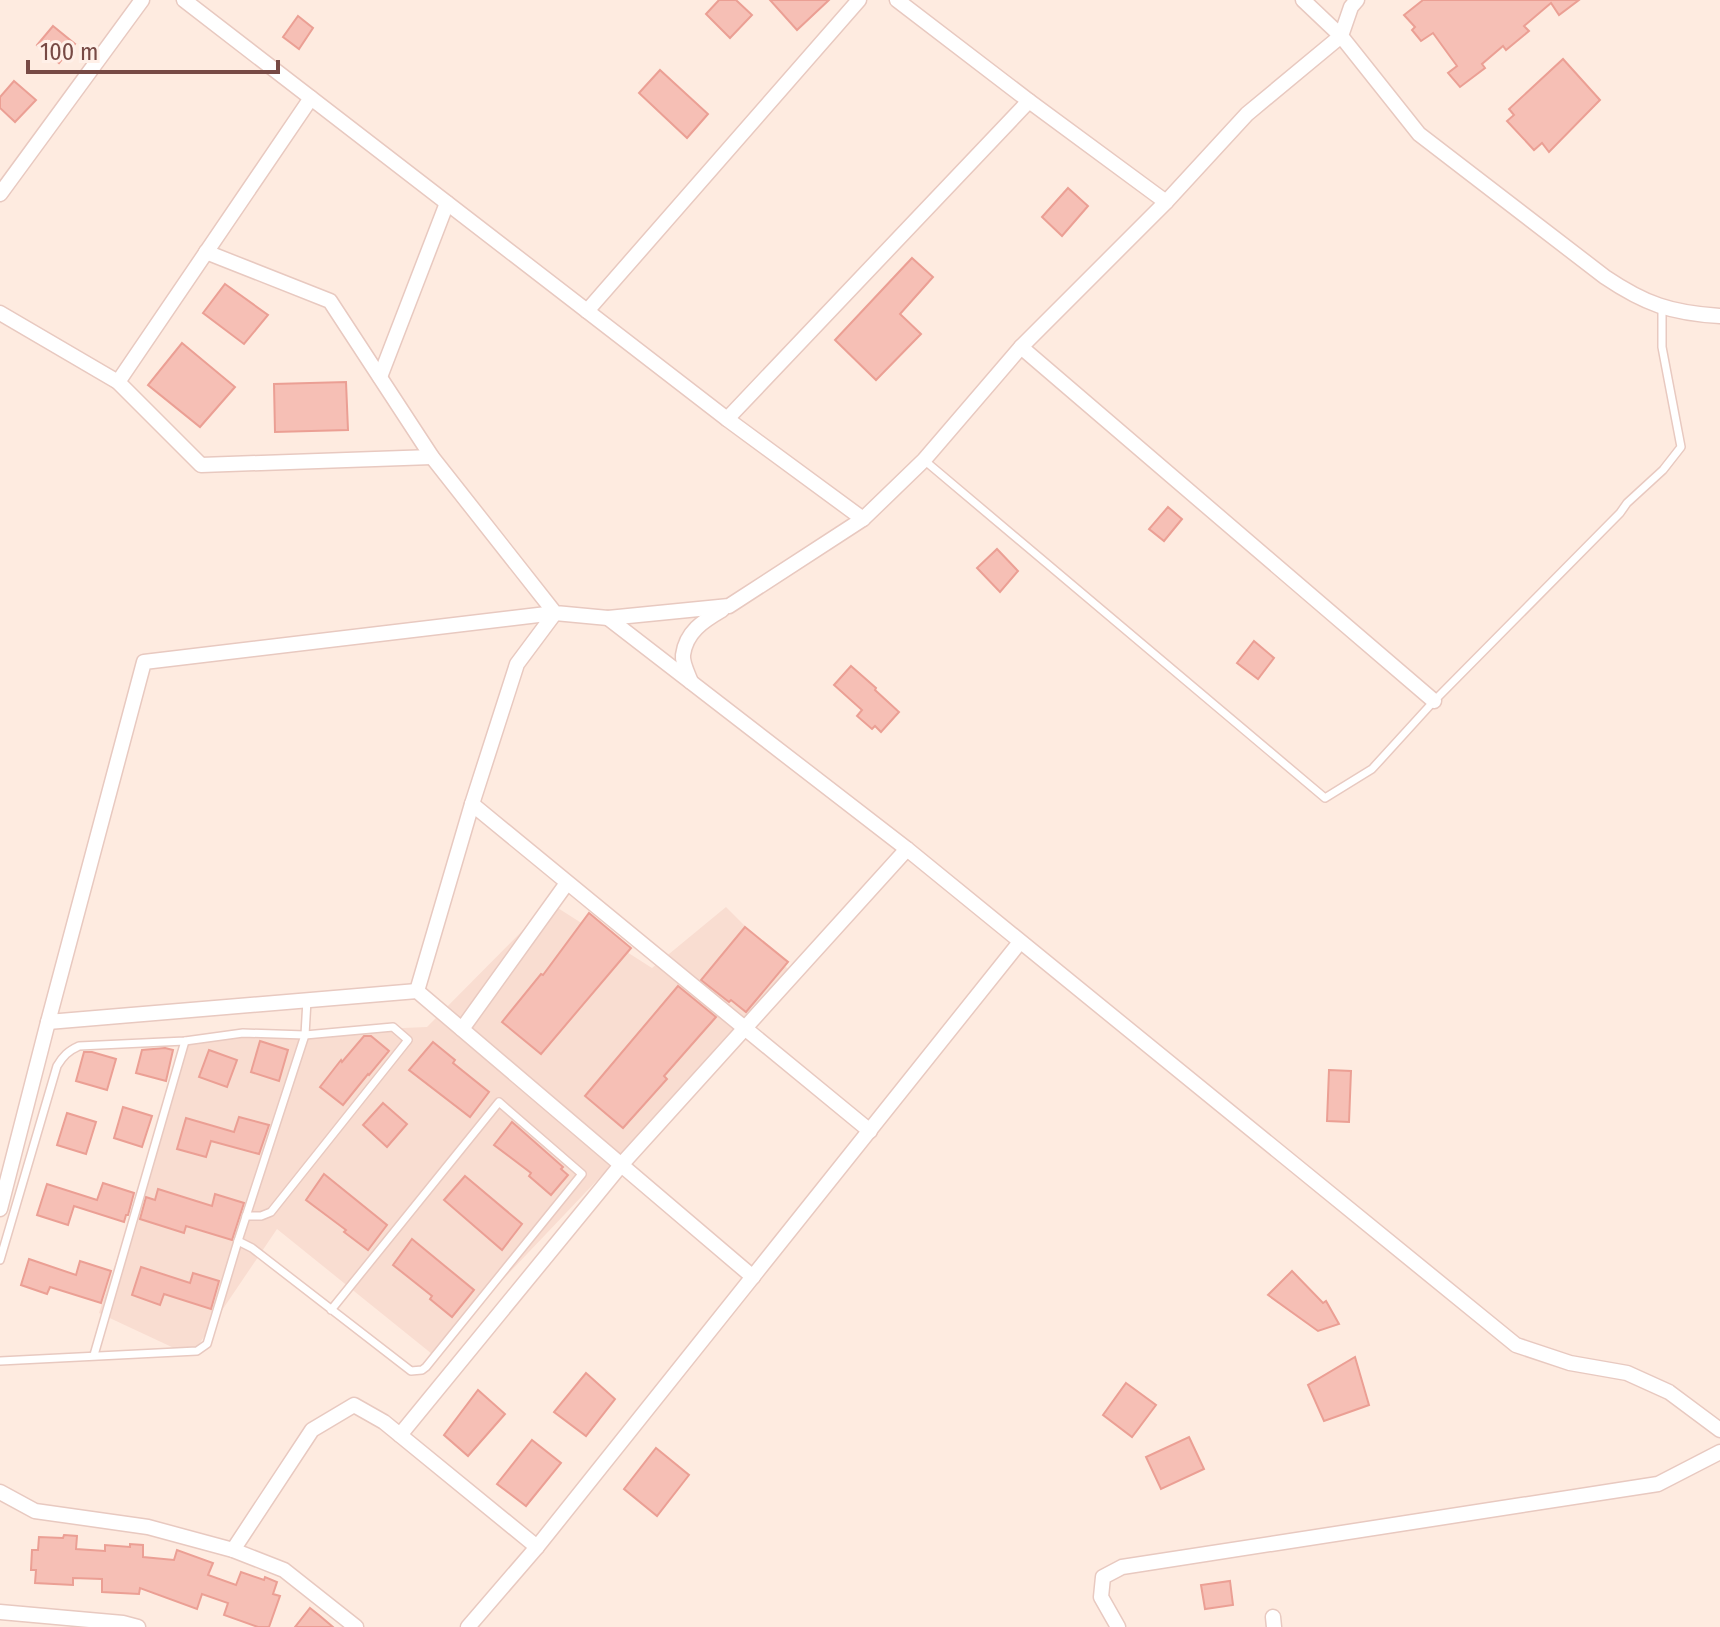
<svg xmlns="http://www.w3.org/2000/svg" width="1720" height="1627" font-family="'Fira Sans Condensed',sans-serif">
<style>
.residential{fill:#f9ddd1}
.building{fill:#f6bfb5;stroke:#eb9f94;stroke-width:2}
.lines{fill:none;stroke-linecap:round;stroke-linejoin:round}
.service-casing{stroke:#e8c9c0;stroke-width:10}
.minor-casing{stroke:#e8c9c0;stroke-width:17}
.service{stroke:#fff;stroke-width:7}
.minor{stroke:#fff;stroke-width:14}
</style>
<rect width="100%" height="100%" fill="#feebe0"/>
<path class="residential" d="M 550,903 L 652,968 L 726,907 L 793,974 L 432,1354 L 277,1229 L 191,1356 L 99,1313 L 190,1037 L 427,1027 Z"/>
<g class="building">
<path d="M 719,0 L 736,0 L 752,15 L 730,38 L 706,14 Z"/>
<path d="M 770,0 L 829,0 L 797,30 Z"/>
<path d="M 1423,0 L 1579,0 L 1559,15 L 1551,3 L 1524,26 L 1529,31 L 1506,50 L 1503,46 L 1482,64 L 1485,68 L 1460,87 L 1448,73 L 1457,66 L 1433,33 L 1421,41 L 1412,30 L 1415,27 L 1404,15 Z"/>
<path d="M 298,16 L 313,28 L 299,49 L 283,37 Z"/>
<path d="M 53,26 L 75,44 L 59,63 L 37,45 Z"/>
<path d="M 1563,59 L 1600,100 L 1549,152 L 1542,143 L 1534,150 L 1507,121 L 1514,115 L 1509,109 Z"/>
<path d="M 660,70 L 708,114 L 687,138 L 639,93 Z"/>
<path d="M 14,81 L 36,100 L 15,122 L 0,108 L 0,97 Z"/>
<path d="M 1068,188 L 1088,206 L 1062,236 L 1042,217 Z"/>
<path d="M 912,258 L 933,277 L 900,314 L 921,334 L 876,380 L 835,340 Z"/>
<path d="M 225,284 L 268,315 L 244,344 L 203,313 Z"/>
<path d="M 182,343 L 235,387 L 200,427 L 148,385 Z"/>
<path d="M 346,382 L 348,430 L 275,432 L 274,384 Z"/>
<path d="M 1168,507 L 1182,519 L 1164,541 L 1149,529 Z"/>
<path d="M 997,549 L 1018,571 L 1000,592 L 977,568 Z"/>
<path d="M 1254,641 L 1274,658 L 1258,679 L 1237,663 Z"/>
<path d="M 851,666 L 876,688 L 875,690 L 899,712 L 881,732 L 875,726 L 872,729 L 857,716 L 862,710 L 834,685 Z"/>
<path d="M 589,913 L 631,948 L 541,1054 L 502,1022 L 541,974 L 543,975 Z"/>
<path d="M 745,927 L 788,962 L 746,1012 L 731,1000 L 729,1002 L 701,980 Z"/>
<path d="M 678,986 L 716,1017 L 664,1076 L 667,1079 L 623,1128 L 585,1096 Z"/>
<path d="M 364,1036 L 371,1036 L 389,1051 L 369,1075 L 368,1074 L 343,1105 L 320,1087 L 341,1060 L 342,1062 Z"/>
<path d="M 260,1041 L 288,1050 L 279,1081 L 251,1072 Z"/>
<path d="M 433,1042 L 455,1060 L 453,1063 L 489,1092 L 470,1117 L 409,1070 Z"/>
<path d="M 165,1048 L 173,1050 L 166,1081 L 136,1073 L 142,1050 Z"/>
<path d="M 209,1050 L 237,1060 L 227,1087 L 199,1077 Z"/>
<path d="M 84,1052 L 92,1052 L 116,1059 L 107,1090 L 76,1081 Z"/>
<path d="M 1329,1070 L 1351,1071 L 1349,1122 L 1327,1121 Z"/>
<path d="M 383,1103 L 407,1124 L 387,1147 L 363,1125 Z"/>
<path d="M 123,1107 L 152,1116 L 142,1147 L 114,1138 Z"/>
<path d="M 67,1113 L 96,1122 L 86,1154 L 57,1145 Z"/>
<path d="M 239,1117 L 269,1125 L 259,1154 L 211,1141 L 206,1157 L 177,1149 L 186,1118 L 234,1132 Z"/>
<path d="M 512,1122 L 563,1167 L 561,1169 L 568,1175 L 551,1195 L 529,1176 L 531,1173 L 494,1145 Z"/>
<path d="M 324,1174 L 387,1225 L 368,1250 L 344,1232 L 346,1230 L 306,1200 Z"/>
<path d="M 465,1176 L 522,1224 L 502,1250 L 444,1200 Z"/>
<path d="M 103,1183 L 134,1193 L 128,1215 L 126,1215 L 124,1222 L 74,1206 L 68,1225 L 37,1215 L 47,1184 L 97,1200 Z"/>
<path d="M 158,1189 L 212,1206 L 215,1194 L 244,1203 L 232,1240 L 186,1226 L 184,1233 L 140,1219 L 146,1197 L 155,1200 Z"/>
<path d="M 412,1239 L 474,1290 L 452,1317 L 430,1299 L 432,1296 L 393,1265 Z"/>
<path d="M 29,1259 L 76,1275 L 80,1261 L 111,1271 L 101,1303 L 50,1287 L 47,1294 L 21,1285 Z"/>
<path d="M 141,1267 L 190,1283 L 193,1273 L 219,1281 L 211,1309 L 164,1294 L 160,1305 L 132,1295 Z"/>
<path d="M 1292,1271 L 1323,1303 L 1326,1301 L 1339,1324 L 1318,1331 L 1268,1295 Z"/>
<path d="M 1355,1357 L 1369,1405 L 1324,1421 L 1308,1385 Z"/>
<path d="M 586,1373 L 615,1399 L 586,1436 L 554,1412 Z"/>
<path d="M 1126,1383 L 1156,1405 L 1132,1437 L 1103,1415 Z"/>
<path d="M 478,1390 L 505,1414 L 468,1456 L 444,1435 Z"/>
<path d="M 1189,1437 L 1204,1469 L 1161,1489 L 1146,1457 Z"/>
<path d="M 532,1440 L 561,1463 L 526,1506 L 497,1484 Z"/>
<path d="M 656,1448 L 689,1475 L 657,1516 L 624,1489 Z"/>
<path d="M 64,1535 L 77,1536 L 76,1549 L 105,1551 L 105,1545 L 130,1547 L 130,1544 L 143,1545 L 143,1557 L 174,1560 L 177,1550 L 213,1563 L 208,1575 L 236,1585 L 241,1572 L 264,1580 L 265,1577 L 277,1582 L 273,1594 L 280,1596 L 269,1627 L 258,1627 L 224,1615 L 228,1603 L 202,1594 L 197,1609 L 140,1588 L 139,1594 L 102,1592 L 102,1579 L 73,1578 L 73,1585 L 35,1583 L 36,1570 L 31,1570 L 32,1550 L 38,1550 L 39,1537 L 63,1538 Z"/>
<path d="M 1230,1581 L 1233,1605 L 1205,1609 L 1201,1585 Z"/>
<path d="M 310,1608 L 320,1616 L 333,1627 L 295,1627 Z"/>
</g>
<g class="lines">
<g class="service-casing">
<g id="service">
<path d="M 924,460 L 1325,798 L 1372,769 L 1434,701 L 1620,513 L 1627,503 L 1663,470 L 1681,447 L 1662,347 L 1662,308"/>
<path d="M 238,1241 L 252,1248 L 411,1371 L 422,1370 L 426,1367 L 582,1174 L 499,1102 L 331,1310"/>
<path d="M 0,1260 L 57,1066 C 63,1056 68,1051 79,1046 L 185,1041 L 243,1033 L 305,1035 L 393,1027 L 408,1040 L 271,1212 L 261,1216 L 246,1216"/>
<path d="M 94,1355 L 185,1041"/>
<path d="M 0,1361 L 197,1351 L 207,1344 L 238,1241 L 305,1035 L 307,1000"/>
</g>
</g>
<g class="minor-casing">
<g id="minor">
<path d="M 184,0 L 727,419 L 863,519"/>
<path d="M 897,0 L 1029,101 L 1166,202"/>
<path d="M 1357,0 L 1351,7 L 1341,36 L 1419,134 L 1605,277 C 1645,304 1671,313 1720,316"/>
<path d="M 0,194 L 142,0"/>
<path d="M 206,252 L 330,301 L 432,457 L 555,613 L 608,618 L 729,606 L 863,519 L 924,460 L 1021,347 L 1166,202 L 1247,114 L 1341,36 L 1303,0"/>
<path d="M 587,311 L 859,0"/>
<path d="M 0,313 L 118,382 L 201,465 L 432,457"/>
<path d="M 1021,347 L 1434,701"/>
<path d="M 380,377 L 447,203"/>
<path d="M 118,382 L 311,98"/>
<path d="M 727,419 L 1029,101"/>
<path d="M 555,613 L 144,662 L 48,1022 L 417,991 L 753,1277"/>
<path d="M 608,618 L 907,849 L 1516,1345 L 1570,1363 L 1627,1373 L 1669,1392 L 1720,1430"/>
<path d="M 691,682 C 688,674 682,663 683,655 C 686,632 703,621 722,610"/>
<path d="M 472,804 L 870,1131"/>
<path d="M 417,991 L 472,804 L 517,664 L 555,613"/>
<path d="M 462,1029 L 567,883"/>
<path d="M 0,1209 L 48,1022"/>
<path d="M 400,1435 L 621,1165 L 907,849"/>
<path d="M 0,1492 L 35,1511 L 148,1527 L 233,1550 L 284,1570 L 356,1627"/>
<path d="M 233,1550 L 312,1430 L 354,1405 L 384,1422 L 537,1547"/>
<path d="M 0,1612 L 123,1623 L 138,1627"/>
<path d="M 1273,1617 L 1274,1627"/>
<path d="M 468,1627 L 537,1547 L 1020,942"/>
<path d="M 1118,1627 L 1101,1597 L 1103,1577 L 1122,1567 L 1658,1484 L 1720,1452"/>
</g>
</g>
<use href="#service" class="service"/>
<use href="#minor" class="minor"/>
</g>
<path d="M28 60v12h250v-12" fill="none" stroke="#774a45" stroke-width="4"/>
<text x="40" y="60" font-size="24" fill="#774a45" stroke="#fff0e8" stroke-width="6" paint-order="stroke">100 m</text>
</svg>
